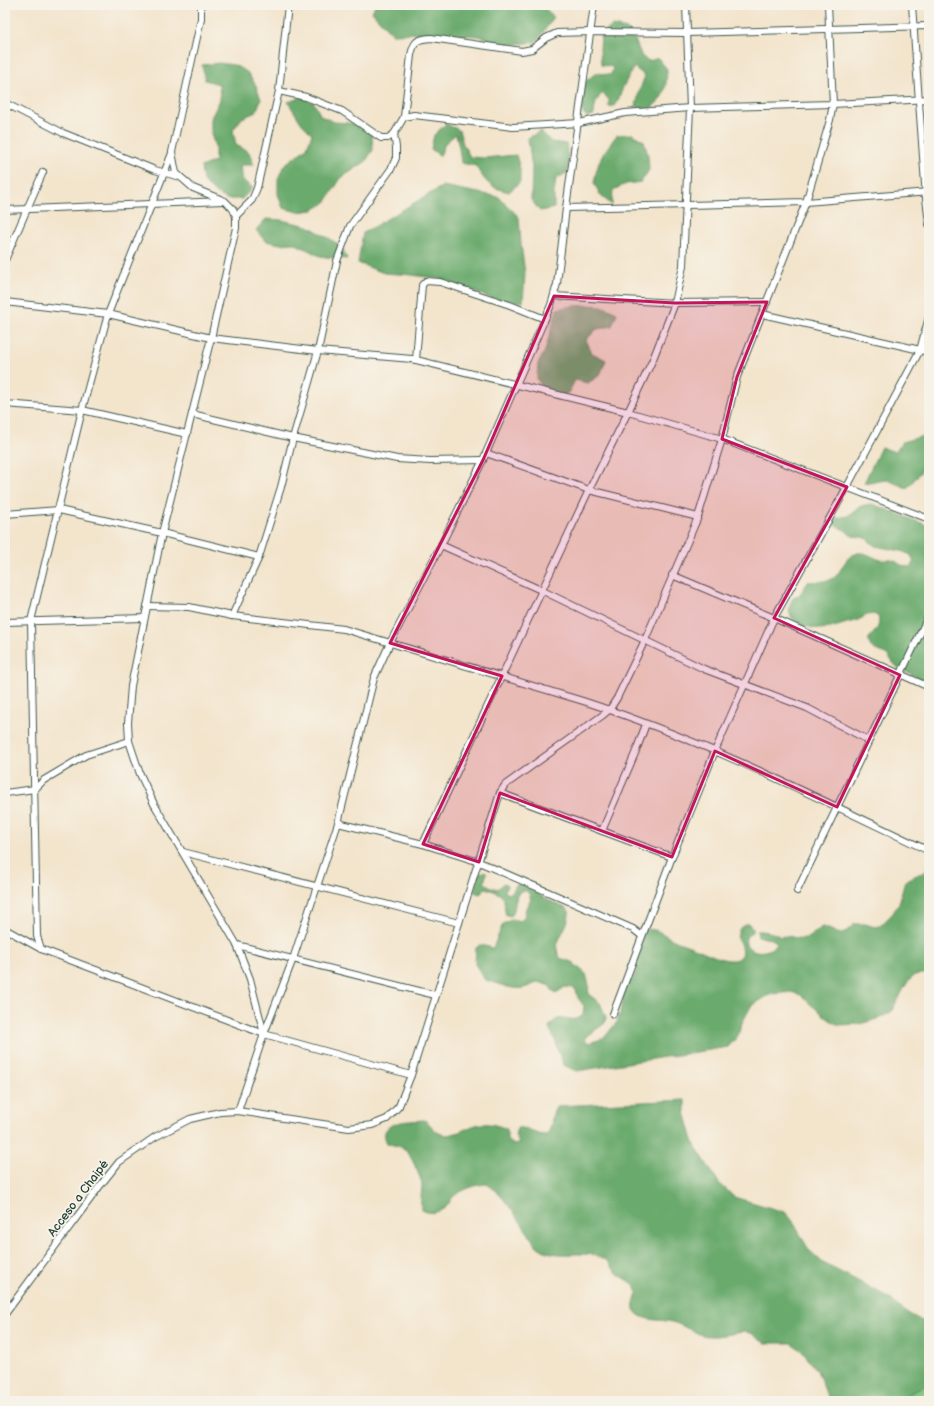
<svg xmlns="http://www.w3.org/2000/svg" width="934" height="1406" font-family="'Balsamiq Sans',sans-serif">
<style>
.green{fill:#83c57e;stroke:#518159}
.forest{fill:#6aaa6d;stroke:#447450}
.lines{fill:none;stroke-linecap:round;stroke-linejoin:round}
.minor-casing{stroke:#3f564b;stroke-width:8}
.minor{stroke:#fff;stroke-width:6}
.marked{fill:#c2185b;fill-opacity:0.2;stroke:#c2185b;stroke-width:3;stroke-linejoin:round}
.labels{text-anchor:middle;stroke-width:4;stroke-linejoin:round;paint-order:stroke}
.street-label{font-size:12px;fill:#1f3d34;stroke:#f7f3e8}
</style>
<rect width="100%" height="100%" fill="#f7f3e8"/>
<filter id="ink" filterUnits="userSpaceOnUse"><feTurbulence type="fractalNoise" baseFrequency=".025" numOctaves="2"/><feDisplacementMap in="SourceGraphic" scale="8" xChannelSelector="R" yChannelSelector="G"/><feConvolveMatrix kernelMatrix="1 2 1 2 8 2 1 2 1" color-interpolation-filters="sRGB"/></filter>
<filter id="wash" filterUnits="userSpaceOnUse"><feTurbulence type="fractalNoise" baseFrequency=".012" numOctaves="4" result="noise"/><feDisplacementMap in="SourceGraphic" scale="16" xChannelSelector="R" yChannelSelector="G"/><feGaussianBlur stdDeviation="0.9" result="paint"/><feColorMatrix in="noise" values="0 0 0 0 0 0 0 0 0 0 0 0 0 0 0 0 0 1.4 0 .05"/><feComposite in="paint" operator="in"/></filter>
<g filter="url(#wash)">
<rect width="100%" height="100%" fill="#f3e4cc"/>
<path class="green" d="M 929,1382 L 929,1401 L 897,1401 Z"/>
<g class="forest">
<path d="M 375,5 L 541,5 L 554,17 L 536,42 L 507,45 L 479,36 L 421,33 L 392,34 L 372,12 Z"/>
<path d="M 612,26 L 627,29 L 635,40 L 642,57 L 649,61 L 658,58 L 667,69 C 666,90 666,96 649,110 L 636,107 L 639,92 L 645,76 L 634,67 L 624,85 L 616,105 L 609,107 L 609,100 L 603,93 C 595,100 595,105 594,115 L 587,117 L 582,111 L 585,82 L 596,73 L 611,75 L 613,67 L 601,65 L 600,50 L 601,35 Z"/>
<path d="M 219,63 L 234,65 L 247,72 L 255,84 L 261,99 L 256,112 L 242,118 L 233,130 L 236,145 L 249,152 L 254,165 L 240,165 L 242,180 L 253,188 L 242,199 L 227,199 L 214,192 L 203,181 L 201,167 L 215,161 L 215,147 L 211,133 L 211,118 L 220,100 L 219,84 L 205,80 L 202,65 Z"/>
<path d="M 302,97 L 314,103 L 321,116 L 334,122 L 349,123 L 362,125 L 372,135 L 373,150 L 365,162 L 341,178 L 325,203 L 313,210 L 298,212 L 283,208 L 278,194 L 278,179 L 284,165 L 307,148 L 312,134 L 302,124 L 288,102 Z"/>
<path d="M 446,124 L 459,130 L 463,144 L 470,157 L 485,158 L 516,155 L 520,169 L 520,182 L 509,192 C 489,187 486,183 476,166 L 461,163 L 459,148 L 456,134 L 445,143 L 440,156 L 431,149 L 434,135 Z"/>
<path d="M 541,131 L 551,142 L 566,144 L 568,158 L 568,172 L 556,179 L 554,193 L 554,208 L 540,211 L 531,200 L 532,168 L 528,138 Z"/>
<path d="M 632,134 L 644,141 L 648,155 L 649,170 L 641,182 L 626,184 L 613,190 L 612,205 L 601,196 L 594,183 C 598,160 602,154 617,135 Z"/>
<path d="M 443,186 L 499,197 L 519,217 L 521,244 L 525,274 L 523,302 L 493,299 L 440,279 L 412,275 L 384,273 L 358,263 L 363,233 Z"/>
<path d="M 266,219 L 281,220 L 308,226 L 332,240 L 343,249 L 347,259 L 333,258 L 320,256 L 294,243 L 280,244 L 266,241 L 256,230 Z"/>
<path d="M 588,305 L 602,306 L 617,313 L 612,326 L 597,329 L 586,340 L 592,353 L 606,360 L 600,375 L 588,383 L 575,380 L 569,392 L 557,400 L 545,391 L 537,379 L 538,364 L 545,351 L 557,309 L 572,306 Z"/>
<path d="M 927,435 L 928,464 L 907,488 L 887,480 L 864,483 L 881,447 L 895,452 L 902,442 Z"/>
<path d="M 872,504 L 929,526 L 929,686 C 923,682 917,677 911,674 C 906,671 902,670 897,667 C 893,664 891,658 887,655 C 879,649 868,652 869,638 C 876,631 881,626 878,616 L 873,614 L 867,615 L 858,620 L 847,623 L 831,628 L 820,629 L 804,626 L 792,618 L 790,614 L 789,608 L 792,599 L 800,594 L 808,582 C 814,581 826,582 830,580 C 843,575 842,556 858,553 C 867,552 873,558 881,560 C 884,561 888,559 891,560 C 899,561 899,567 911,567 L 914,563 L 911,555 L 901,551 L 875,546 L 867,539 L 862,537 L 852,536 L 845,530 L 836,526 L 834,522 L 837,518 C 841,517 846,517 849,515 C 861,507 856,506 872,504 Z"/>
<path d="M 929,869 L 929,973 L 914,975 L 907,983 L 891,1012 L 880,1018 L 860,1024 L 839,1025 L 830,1020 L 809,1003 L 801,995 L 791,992 L 769,995 L 751,1006 L 741,1025 L 738,1036 L 728,1047 L 577,1071 L 563,1065 L 561,1056 L 558,1052 L 556,1042 L 551,1032 L 549,1027 C 563,1008 570,1027 583,1015 L 584,1006 L 578,998 L 576,990 L 573,988 L 565,987 L 556,993 L 552,990 L 550,986 L 539,982 C 535,983 531,986 527,987 C 514,992 498,983 485,980 L 475,964 L 476,948 L 480,945 L 493,948 L 503,924 L 512,919 L 520,921 L 524,917 L 526,908 L 531,899 L 528,892 L 523,890 C 514,893 516,906 513,914 L 511,916 L 506,915 C 504,910 505,906 504,901 C 502,893 492,890 485,888 L 480,894 L 474,892 L 478,874 L 485,871 L 487,873 L 484,882 C 487,885 495,890 499,888 C 501,886 502,884 503,883 L 506,884 L 507,886 L 505,891 L 506,893 L 509,894 L 513,891 L 516,885 C 527,881 533,891 541,896 C 549,901 559,905 567,909 L 569,911 C 570,930 550,941 560,958 L 572,962 L 586,974 L 589,985 L 588,994 L 600,1003 L 606,1017 L 605,1023 C 598,1029 590,1032 585,1038 L 585,1041 L 589,1043 L 604,1038 L 617,1022 L 620,1013 L 625,986 L 634,977 L 637,970 L 635,946 L 640,932 C 654,924 664,936 676,941 C 683,944 690,946 697,949 C 708,953 730,966 741,957 L 742,948 C 738,937 735,941 740,928 L 746,924 L 749,924 L 753,928 L 753,931 C 751,933 747,935 746,938 C 742,951 766,958 777,943 C 773,937 764,939 758,936 L 757,931 C 765,931 774,932 780,937 C 789,934 797,940 806,938 C 812,936 817,930 822,927 C 840,931 838,941 854,924 L 865,924 L 875,927 L 880,926 L 893,913 L 899,903 L 905,881 Z"/>
<path d="M 685,1100 L 685,1112 L 694,1144 L 719,1183 L 734,1197 L 785,1212 L 792,1220 L 809,1250 L 823,1263 L 881,1293 L 893,1301 L 896,1305 L 906,1312 L 929,1325 L 929,1382 L 897,1401 L 829,1401 L 817,1370 L 800,1349 L 791,1343 L 765,1343 L 760,1340 L 752,1334 L 747,1332 C 734,1332 722,1337 708,1336 C 695,1335 685,1325 672,1322 C 661,1319 642,1322 635,1311 C 630,1303 640,1296 636,1288 C 633,1281 622,1278 617,1273 C 612,1268 609,1261 603,1258 C 581,1248 553,1262 536,1245 C 532,1241 530,1235 526,1230 C 516,1216 502,1193 487,1184 C 477,1184 462,1190 454,1196 C 451,1198 450,1203 447,1206 C 440,1213 428,1215 421,1209 C 420,1200 422,1192 422,1184 C 421,1178 410,1153 405,1149 C 400,1146 392,1145 387,1143 C 375,1120 412,1121 425,1120 C 430,1124 434,1130 439,1133 C 451,1139 465,1128 476,1125 C 486,1122 498,1125 507,1129 L 507,1139 L 510,1143 L 515,1145 L 519,1143 L 515,1135 L 517,1128 C 528,1126 536,1136 547,1135 C 554,1124 549,1117 557,1106 Z"/>
</g>
</g>
<g filter="url(#ink)">
<g class="lines">
<g class="minor-casing">
<g id="minor">
<path d="M 201,5 L 201,19 L 172,152 L 176,173 L 193,188 L 225,201 L 233,209 L 236,216 L 236,228 L 211,338 L 162,533 L 131,686 L 128,723 L 129,741 L 140,774 L 154,804 L 237,945 L 250,979 L 264,1034 L 238,1111"/>
<path d="M 912,5 L 926,198 L 929,224"/>
<path d="M 279,91 L 306,97 L 342,111 L 381,138 L 388,138 L 394,134 L 404,117 L 414,115 L 513,127 L 579,123 L 625,113 L 690,108 L 833,104 L 929,99"/>
<path d="M 5,103 L 63,133 L 155,170 L 180,177"/>
<path d="M 404,117 L 411,55 C 414,41 417,39 431,38 L 522,51 L 532,49 L 546,38 L 557,33 L 591,32 L 687,33 L 929,26"/>
<path d="M 566,208 L 806,202 L 929,192"/>
<path d="M 5,210 L 223,201"/>
<path d="M 236,216 L 252,200 L 257,188 L 279,91 L 288,5"/>
<path d="M 5,260 L 43,172"/>
<path d="M 554,296 L 675,303 L 767,302"/>
<path d="M 5,302 L 108,314 L 211,338 L 318,351 L 412,359 L 628,412 L 722,439 L 929,519"/>
<path d="M 762,314 L 929,352"/>
<path d="M 416,360 L 422,285 L 426,281 L 440,282 L 510,305 L 545,319"/>
<path d="M 5,404 L 82,410 L 187,434"/>
<path d="M 192,414 L 293,438 L 397,459 L 430,461 L 483,460"/>
<path d="M 486,453 L 589,490 L 698,517"/>
<path d="M 5,514 L 59,510 L 162,533 L 259,557"/>
<path d="M 441,545 L 543,591 L 704,669 L 807,708 L 868,740"/>
<path d="M 672,575 L 774,618 L 929,687"/>
<path d="M 147,606 L 189,607 L 232,616 L 344,629 L 583,701 C 703,740 816,797 929,851"/>
<path d="M 232,616 L 259,557 L 281,487 L 293,438 L 318,351 L 337,261 L 350,226 L 391,169 L 396,158 L 396,147 L 394,134"/>
<path d="M 5,622 L 144,618"/>
<path d="M 5,793 L 35,789 L 44,780 L 86,755 L 129,741"/>
<path d="M 500,793 L 672,857"/>
<path d="M 338,823 L 423,844 L 479,862 L 633,929 L 642,936"/>
<path d="M 602,831 L 636,751 L 646,724"/>
<path d="M 423,844 L 589,490 L 628,412 L 653,359 L 675,303 L 683,266 L 690,108 L 686,5"/>
<path d="M 183,852 L 459,923"/>
<path d="M 797,891 L 929,615"/>
<path d="M 5,929 L 41,949 L 264,1034 L 411,1075"/>
<path d="M 237,945 L 435,995"/>
<path d="M 41,949 L 37,936 L 31,621 L 82,410 L 108,314 L 172,153"/>
<path d="M 613,1014 L 672,857 L 715,751 L 774,618 L 847,487 L 920,350 L 929,317"/>
<path d="M 264,1034 L 293,959 L 338,823 L 374,678 L 390,643 L 441,545 L 483,460 L 551,305 L 557,284 L 566,208 L 594,5"/>
<path d="M 5,1314 L 99,1187 L 119,1162 L 155,1137 L 190,1119 L 220,1112 L 238,1111 L 349,1128 L 372,1125 L 387,1119 L 399,1106 L 411,1075 L 500,793 L 505,785 L 603,715 L 610,709 L 617,698 L 645,640 L 698,517 L 722,439 L 737,377 L 806,202 L 830,120 L 833,104 L 828,5"/>
</g>
</g>
<use href="#minor" class="minor"/>
</g>
</g>
<path class="marked" d="M 554,296 L 675,303 L 767,302 L 737,377 L 722,439 L 847,487 L 774,618 L 900,675 L 837,807 L 715,751 L 672,857 L 500,793 L 479,862 L 423,844 L 502,676 L 390,643 L 483,460 Z"/>
<g class="labels">
<g class="street-label">
<text transform="translate(78 1198) rotate(-53)" y="4">Acceso a Chaipé</text>
</g>
</g>
<rect width="934" height="1406" fill="none" stroke="#f7f3e8" stroke-width="20"/>
</svg>
